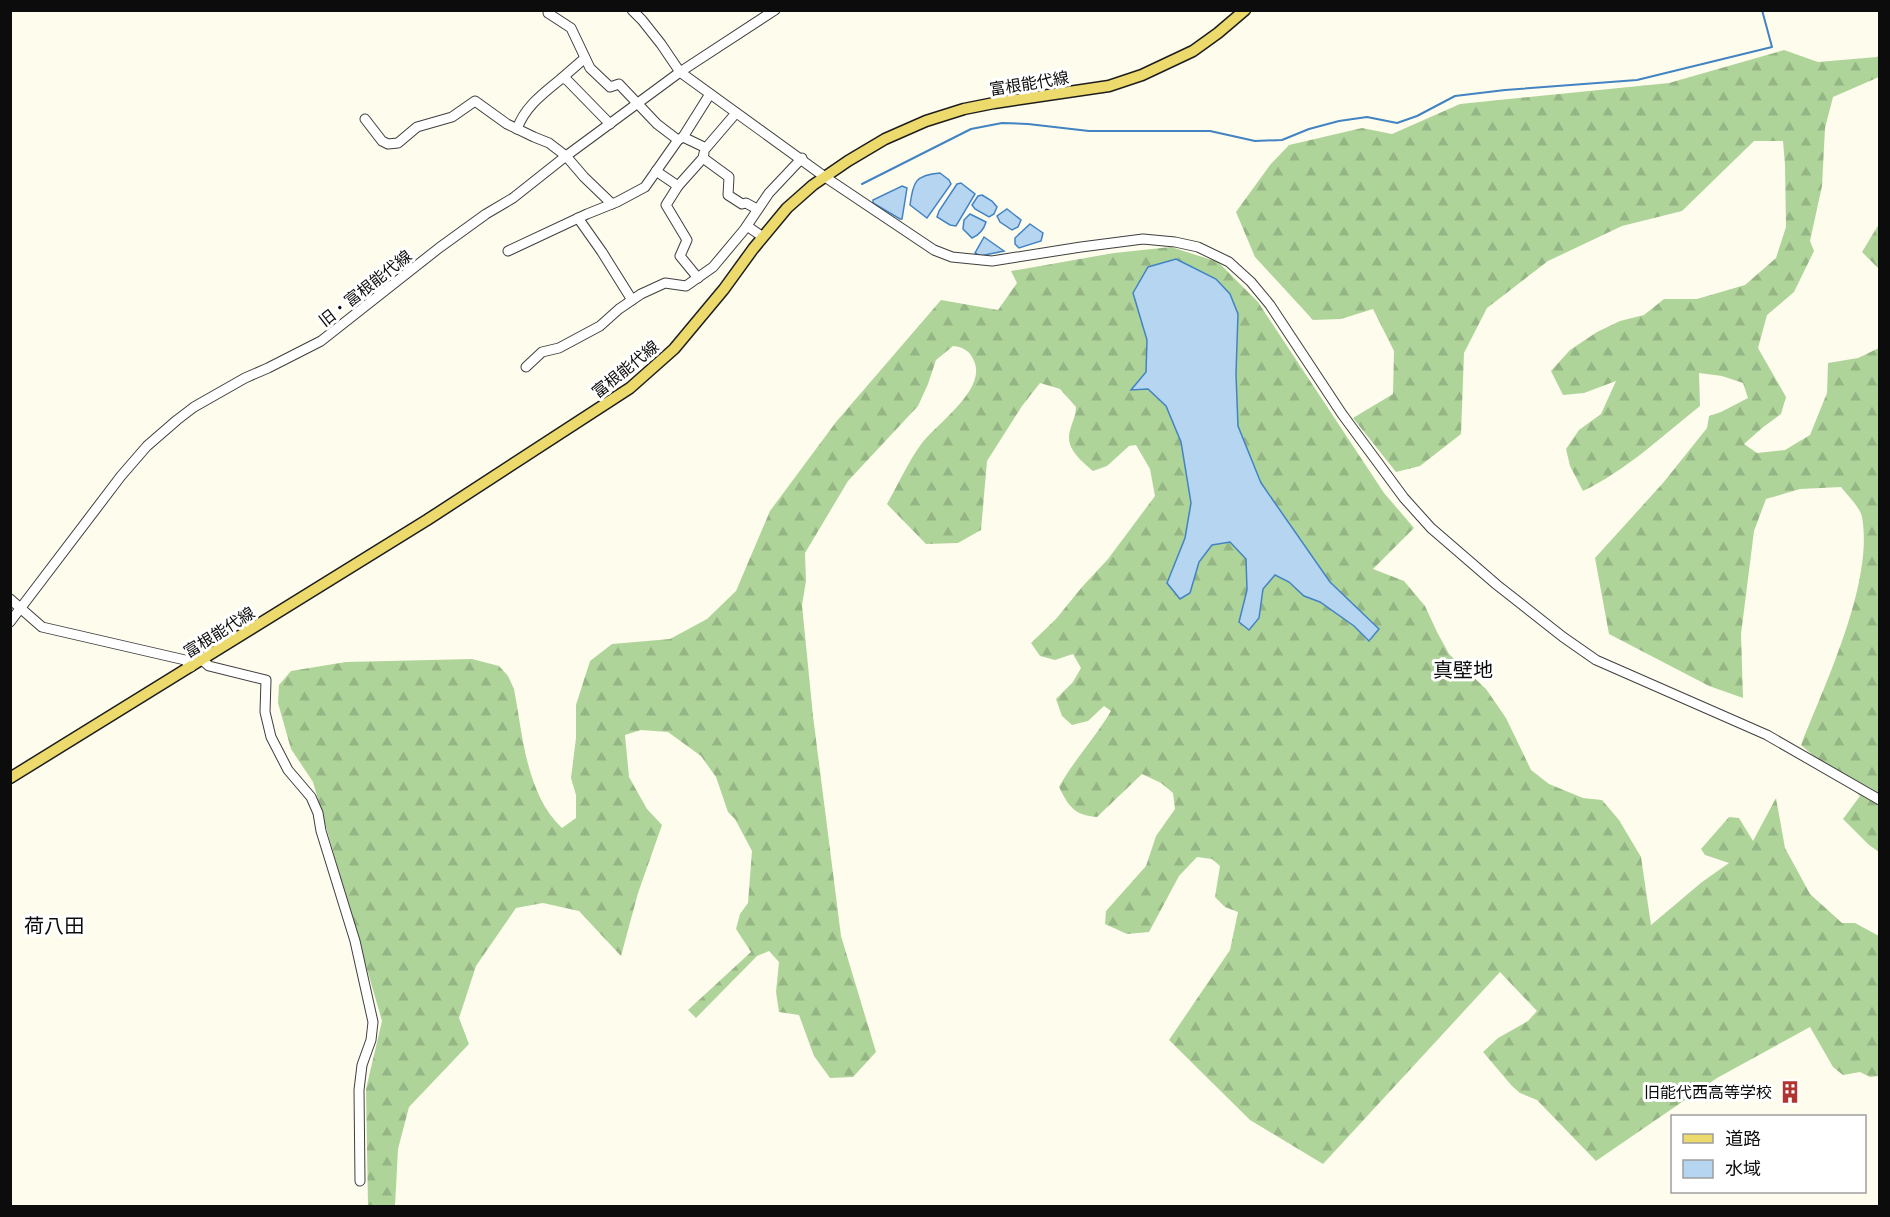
<svg xmlns="http://www.w3.org/2000/svg" width="1890" height="1217" font-family="'IBM Plex Serif','Noto Sans JP',serif">
<style>
.forest{fill:url(#forest-firs);fill-rule:evenodd}
.water{fill:#b5d5f1;stroke:#4283c2;stroke-width:1.5}
.lines{fill:none;stroke-linecap:round;stroke-linejoin:round}
.stream{stroke:#4283c2;stroke-width:2}
.minor-casing{stroke:#3f3f3f;stroke-width:11}
.major-casing{stroke:#1d1d1d;stroke-width:13}
.minor{stroke:#fff;stroke-width:9}
.major{stroke:#edda6d;stroke-width:10}
.labels{text-anchor:middle;stroke-width:6;stroke-linejoin:round;paint-order:stroke}
.street-label{font-size:16px;fill:#0c0c0c;stroke:#fff}
.poi-label{font-size:16px;fill:#0c0c0c;stroke:#fff;text-anchor:end}
.quarter-label{font-size:20px;fill:#0c0c0c;stroke:#fff}
</style>
<defs>
<pattern id="forest-firs" width="22" height="20" patternUnits="userSpaceOnUse" patternTransform="scale(1.5)"><rect width="22" height="20" fill="#afd49a"/><path d="M5 1l3.5 6h-7zM16 11l3.5 6h-7z" fill="#95b584"/></pattern>
</defs>
<rect width="100%" height="100%" fill="#fefced"/>
<g class="forest">
<path d="M 1784,50 L 1818,62 L 1877,57 L 1879,55 L 1879,77 L 1833,97 L 1825,128 L 1822,186 L 1810,241 L 1814,251 L 1794,292 L 1767,315 L 1758,348 L 1786,397 L 1781,414 L 1762,428 L 1744,444 L 1757,453 L 1785,450 L 1810,435 L 1827,393 L 1828,363 L 1858,358 L 1879,348 L 1879,852 L 1869,845 L 1843,819 L 1860,796 L 1801,745 C 1825,684 1874,582 1862,517 C 1860,507 1847,495 1841,487 L 1800,489 L 1766,499 L 1754,531 L 1741,634 L 1743,698 L 1709,686 L 1609,634 L 1595,558 L 1663,483 L 1707,428 L 1709,416 L 1721,412 L 1748,398 L 1743,383 L 1722,376 L 1699,373 L 1700,406 C 1662,436 1627,470 1583,491 L 1570,466 L 1566,449 L 1579,430 L 1601,414 L 1616,381 L 1584,393 L 1563,395 L 1551,371 L 1570,350 L 1597,332 L 1620,321 L 1644,315 L 1664,299 L 1697,299 L 1745,285 L 1776,258 L 1786,227 L 1785,165 L 1783,141 L 1754,141 L 1682,211 L 1622,226 L 1548,261 L 1487,308 L 1464,353 L 1461,434 L 1420,466 L 1396,472 L 1353,418 L 1393,394 L 1394,351 L 1373,309 L 1341,319 L 1313,320 L 1255,257 L 1236,212 L 1270,165 L 1289,145 L 1362,128 L 1392,134 L 1460,104 L 1669,83 Z"/>
<path d="M 1879,224 L 1879,269 L 1862,252 Z"/>
<path d="M 1171,247 L 1218,262 L 1258,302 L 1384,493 L 1414,528 L 1373,569 L 1404,581 L 1425,606 L 1437,632 L 1449,654 L 1486,689 L 1506,718 L 1531,770 L 1549,784 L 1583,798 L 1602,800 L 1619,820 L 1641,857 L 1651,925 L 1702,882 L 1729,863 L 1705,855 L 1701,849 L 1729,817 L 1739,818 L 1753,841 L 1776,798 L 1785,848 L 1810,894 L 1842,923 L 1855,923 L 1879,936 L 1879,1076 L 1870,1077 L 1860,1072 L 1843,1075 L 1833,1067 L 1810,1027 L 1717,1078 L 1596,1161 L 1537,1100 L 1520,1093 L 1512,1086 L 1483,1052 L 1498,1038 L 1528,1021 L 1537,1011 L 1500,972 L 1323,1164 L 1250,1120 L 1169,1040 L 1230,950 L 1238,912 L 1225,907 L 1215,897 L 1220,866 L 1212,859 L 1197,857 L 1179,876 L 1149,932 L 1127,934 L 1105,924 L 1106,911 L 1146,866 L 1156,836 L 1175,809 L 1173,793 L 1161,783 L 1142,774 L 1097,817 C 1074,815 1069,807 1059,787 C 1074,760 1095,738 1111,711 L 1104,706 L 1088,721 L 1072,725 L 1062,716 L 1056,699 L 1073,682 L 1081,668 L 1073,654 L 1055,660 L 1040,656 L 1031,643 L 1056,619 L 1082,587 L 1108,559 L 1155,496 L 1150,469 L 1136,445 L 1129,446 L 1107,466 L 1093,471 C 1083,462 1068,451 1069,436 C 1070,426 1076,417 1076,407 L 1060,389 L 1040,383 L 1022,406 L 987,461 L 981,530 L 958,543 L 926,544 L 887,504 C 898,485 909,460 922,443 C 938,423 987,389 974,361 C 970,351 963,347 953,346 L 936,360 L 928,384 L 918,406 L 848,481 L 805,553 L 806,581 L 802,605 L 813,716 L 841,936 L 876,1052 L 853,1077 L 830,1078 L 814,1056 L 799,1015 L 779,1012 L 776,992 L 779,962 L 769,951 L 757,956 L 696,1018 L 688,1010 L 751,952 L 736,929 L 740,914 L 748,903 L 752,851 L 735,819 L 728,812 L 716,777 L 701,756 L 668,732 L 641,730 L 625,735 L 629,777 L 647,809 L 662,825 L 638,893 L 621,956 L 579,911 L 543,903 L 516,908 L 476,966 L 459,1018 L 469,1044 L 409,1107 L 398,1149 L 395,1206 L 368,1206 L 366,1089 L 382,1021 L 313,782 L 291,749 L 278,703 L 279,685 L 291,671 L 346,662 L 472,659 L 499,666 L 508,676 L 514,689 C 523,736 526,794 562,828 L 576,818 L 576,795 L 571,778 L 576,738 L 576,705 L 590,661 L 612,644 L 670,639 L 707,619 L 736,591 L 770,511 L 836,422 L 941,300 L 998,310 L 1017,283 L 1011,271 L 1114,253 ZM 1133,293 L 1238,314 L 1236,374 L 1238,426 L 1261,483 L 1330,582 L 1378,628 L 1370,641 L 1354,626 L 1320,602 L 1304,596 L 1289,582 L 1275,575 L 1263,589 L 1259,618 L 1239,622 L 1247,590 L 1246,559 L 1230,542 L 1212,545 L 1199,562 L 1190,593 L 1167,584 L 1185,538 L 1191,503 L 1181,442 L 1166,406 L 1148,389 L 1132,389 L 1146,372 L 1147,340 Z"/>
</g>
<g class="water">
<path d="M 940,173 L 949,180 L 951,184 L 927,218 L 910,205 C 913,182 915,175 940,173 Z"/>
<path d="M 961,183 L 975,194 L 956,226 L 950,225 L 937,217 L 939,211 L 957,184 Z"/>
<path d="M 902,186 L 907,188 L 902,219 L 900,219 L 873,203 L 873,200 Z"/>
<path d="M 982,195 L 992,201 L 997,207 L 994,214 L 989,217 L 975,209 L 972,205 L 978,196 Z"/>
<path d="M 1007,209 L 1021,220 L 1018,227 L 1012,230 L 1000,222 L 997,216 Z"/>
<path d="M 970,214 L 986,222 C 984,229 979,235 972,238 L 963,229 L 964,220 Z"/>
<path d="M 1030,224 L 1043,233 L 1041,241 L 1019,248 L 1015,244 L 1015,238 Z"/>
<path d="M 984,237 L 1004,251 L 980,256 L 975,253 Z"/>
<path d="M 1176,259 L 1216,279 L 1230,294 L 1238,314 L 1236,374 L 1238,426 L 1261,483 L 1330,582 L 1379,629 L 1369,641 L 1354,626 L 1320,602 L 1304,596 L 1289,582 L 1275,575 L 1263,589 L 1259,618 L 1249,630 L 1239,622 L 1247,590 L 1246,559 L 1230,542 L 1212,545 L 1199,562 L 1190,593 L 1180,599 L 1167,583 L 1185,538 L 1191,503 L 1181,442 L 1166,406 L 1148,389 L 1131,390 L 1146,372 L 1147,340 L 1133,293 L 1148,267 Z"/>
</g>
<g class="lines">
<path class="stream" d="M 862,184 L 971,129 L 1002,123 L 1028,124 L 1089,131 L 1210,131 L 1255,141 L 1282,140 L 1309,129 L 1339,121 L 1367,117 L 1397,123 L 1417,116 L 1455,96 L 1505,90 L 1637,80 L 1772,47 L 1762,10"/>
<g class="minor-casing">
<g id="minor">
<path d="M 551,10 L 548,13 L 571,28 L 590,68 L 610,87 L 619,84 L 657,124 L 678,140 L 683,137 L 706,148 L 736,113"/>
<path d="M 632,10 L 642,20 L 661,44 L 680,72 L 825,177 L 934,250 L 952,257 L 992,261 L 1081,247 L 1143,239 L 1175,242 L 1198,247 L 1229,262 L 1251,282 L 1270,305 L 1342,414 L 1404,498 L 1431,528 L 1497,585 L 1563,637 L 1596,660 L 1767,735 L 1880,800"/>
<path d="M 562,78 L 585,58"/>
<path d="M 365,119 L 382,141 L 388,144 L 398,143 L 417,127 L 452,117 L 475,101 L 507,124 L 534,137 L 549,143 L 566,156 L 584,177 L 612,204"/>
<path d="M 517,129 C 525,106 544,93 562,78 L 567,80 L 610,124"/>
<path d="M 683,137 L 710,94"/>
<path d="M 703,158 L 729,177 L 728,195 L 742,204 L 746,203 L 757,209"/>
<path d="M 656,171 L 678,186 L 703,158 L 704,153"/>
<path d="M 678,186 L 666,205 L 687,240 L 680,256 L 698,278"/>
<path d="M 578,218 L 602,252 L 632,300"/>
<path d="M 747,226 L 763,237"/>
<path d="M 508,251 L 587,214 L 617,202 L 645,187 L 678,140"/>
<path d="M 526,367 L 542,352 L 559,348 L 600,326 L 619,309 L 641,294 L 665,283 L 686,286 L 713,267 L 744,230 L 769,193 L 802,158"/>
<path d="M 10,599 L 42,627 L 185,660 L 191,667"/>
<path d="M 10,622 L 121,476 L 147,446 L 177,420 L 194,407 L 245,378 L 268,368 L 321,341 L 439,248 L 486,214 L 513,198 L 566,156 L 680,72 L 775,10"/>
<path d="M 202,660 L 209,666 L 266,680 L 265,712 L 271,737 L 288,770 L 311,797 L 318,813 L 321,831 L 355,941 L 373,1022 L 371,1040 L 362,1065 L 359,1090 L 360,1181"/>
</g>
</g>
<g class="major-casing">
<path id="major" d="M 10,778 L 427,520 L 630,388 L 674,349 L 724,289 L 753,249 L 787,208 L 813,185 L 848,161 L 885,139 L 926,121 L 964,109 L 994,103 L 1109,86 L 1142,75 L 1193,51 L 1218,33 L 1245,10"/>
</g>
<use href="#minor" class="minor"/>
<use href="#major" class="major"/>
</g>
<defs>
<g id="building-bare" transform="scale(1.8)"><path d="M-4-6H4V6H1V3H-1V6H-4ZM-2.5-4.3h1.7v1.8h-1.7ZM.8-4.3h1.7v1.8H.8ZM-2.5-1h1.7V.8h-1.7ZM.8-1h1.7V.8H.8Z" fill="#b03530" stroke="#fff" stroke-width="2.5" paint-order="stroke"/></g>
</defs>
<g fill-rule="evenodd">
<use href="#building-bare" x="1790" y="1092"/>
</g>
<g class="labels">
<g class="street-label">
<text transform="translate(1029 83) rotate(-9)" y="6">富根能代線</text>
<text transform="translate(365 288) rotate(-38)" y="6">旧・富根能代線</text>
<text transform="translate(625 369) rotate(-39)" y="6">富根能代線</text>
<text transform="translate(219 632) rotate(-32)" y="6">富根能代線</text>
</g>
<g class="poi-label">
<text x="1772" y="1098">旧能代西高等学校</text>
</g>
<g class="quarter-label">
<text x="1463" y="677">真壁地</text>
<text x="54" y="933">荷八田</text>
</g>
</g>
<rect width="1890" height="1217" fill="none" stroke="#0c0c0c" stroke-width="24"/>
<rect x="1671" y="1115" width="195" height="78" fill="#ffffff" stroke="#9e9e9e" stroke-width="1.5"/>
<rect x="1683" y="1134" width="30" height="9" fill="#edda6d" stroke="#9e9e9e" stroke-width="1.5"/>
<text x="1725" y="1145" font-size="18" fill="#0c0c0c">道路</text>
<rect x="1683" y="1160" width="30" height="18" fill="#b5d5f1" stroke="#9e9e9e" stroke-width="1.5"/>
<text x="1725" y="1175" font-size="18" fill="#0c0c0c">水域</text>
</svg>
